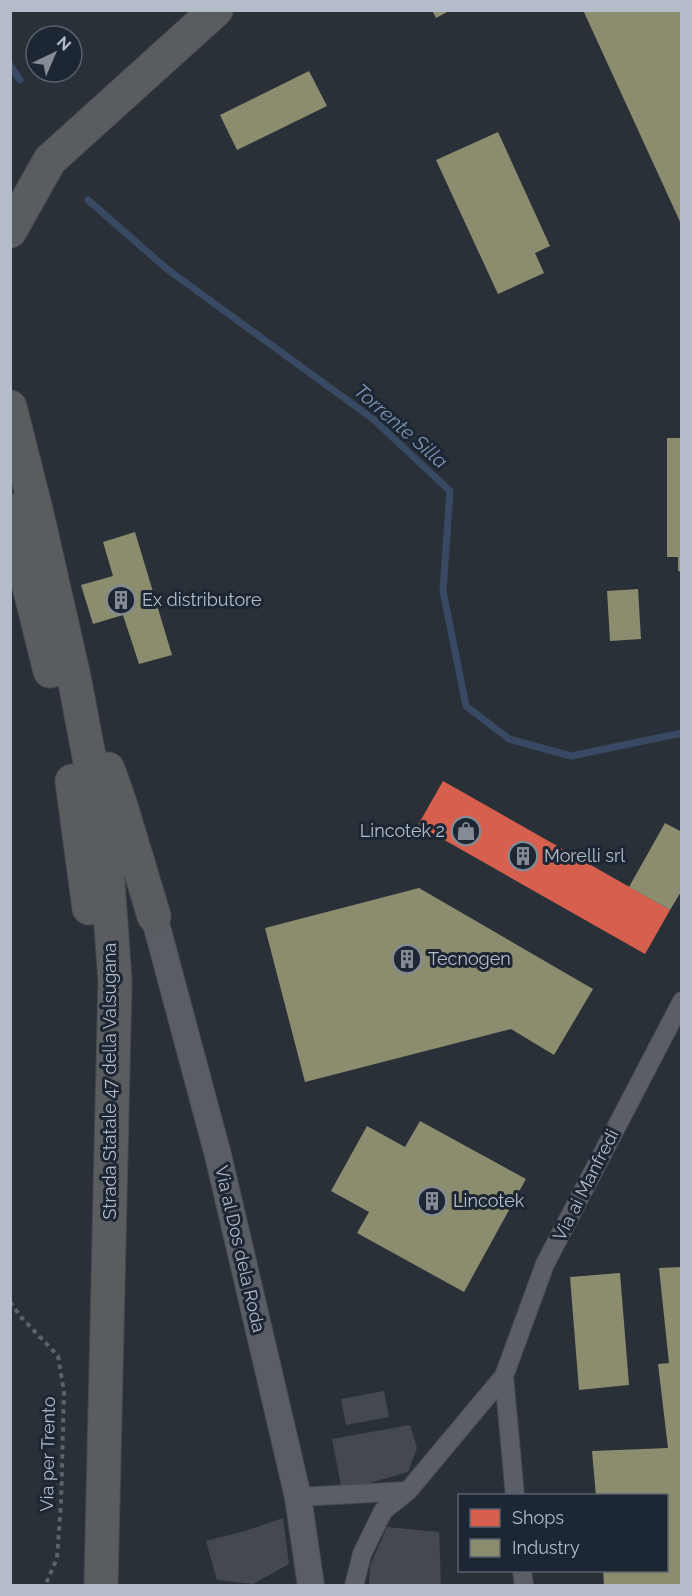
<svg xmlns="http://www.w3.org/2000/svg" width="692" height="1596" font-family="Raleway,sans-serif">
<style>
.shops{fill:#d6604d}
.industry{fill:#8c8c6e}
.lines{fill:none;stroke-linecap:round;stroke-linejoin:round}
.stream{stroke:#384963;stroke-width:7}
.building{fill:#444950}
.street-casing{stroke:#484c53;stroke-width:20}
.secondary-casing{stroke:#484c53;stroke-width:28}
.highway-casing{stroke:#474c53;stroke-width:35}
.path{stroke:#5d636a;stroke-width:4;stroke-dasharray:4.5 4.5;stroke-linecap:butt}
.street{stroke:#5a5e66;stroke-width:18}
.secondary{stroke:#595d64;stroke-width:26}
.highway{stroke:#5a5d60;stroke-width:33}
.labels{text-anchor:middle;stroke-width:6;stroke-linejoin:round;paint-order:stroke}
.poi-label{font-size:18px;fill:#b4bcc9;stroke:#1d2633;text-anchor:start}
.street-label{font-size:18px;fill:#b4bcc9;stroke:#1d2633}
.water-label{font-size:20px;font-style:italic;fill:#7c92b1;stroke:#1d2633}
</style>
<rect width="100%" height="100%" fill="#2a3038"/>
<path class="shops" d="M 443,781 L 670,910 L 645,954 L 418,825 Z"/>
<g class="industry">
<path d="M 432,10 L 451,10 L 436,18 Z"/>
<path d="M 583,10 L 682,10 L 682,226 Z"/>
<path d="M 309,71 L 327,106 L 237,150 L 220,115 Z"/>
<path d="M 498,132 L 550,246 L 535,253 L 544,273 L 498,294 L 436,160 Z"/>
<path d="M 667,438 L 682,438 L 682,574 L 678,570 L 678,557 L 667,557 Z"/>
<path d="M 135,532 L 172,655 L 139,664 L 123,615 L 93,624 L 81,585 L 113,576 L 103,542 Z"/>
<path d="M 638,589 L 641,639 L 610,641 L 607,591 Z"/>
<path d="M 665,823 L 682,832 L 682,890 L 670,910 L 629,887 Z"/>
<path d="M 419,888 L 593,989 L 554,1055 L 511,1029 L 305,1082 L 265,928 Z"/>
<path d="M 420,1121 L 526,1179 L 464,1292 L 357,1233 L 369,1212 L 331,1191 L 367,1126 L 405,1147 Z"/>
<path d="M 682,1267 L 682,1586 L 604,1586 L 603,1570 L 666,1570 L 666,1496 L 596,1496 L 592,1451 L 668,1448 L 658,1364 L 669,1363 L 659,1268 Z"/>
<path d="M 620,1273 L 629,1385 L 579,1390 L 570,1277 Z"/>
</g>
<g class="lines">
<g class="stream">
<path d="M 10,65 L 20,80"/>
<path d="M 88,200 L 167,269 L 373,419 L 450,491 L 443,591 L 466,706 L 509,739 L 571,756 L 682,733"/>
</g>
</g>
<g class="building">
<path d="M 384,1391 L 389,1417 L 346,1425 L 341,1399 Z"/>
<path d="M 410,1425 L 417,1448 L 408,1472 L 342,1491 L 332,1439 Z"/>
<path d="M 283,1518 L 289,1564 L 253,1584 L 217,1580 L 206,1541 L 245,1531 Z"/>
<path d="M 387,1527 L 439,1532 L 441,1586 L 369,1586 L 370,1566 Z"/>
</g>
<g class="lines">
<g class="street-casing">
<g id="street">
<path d="M 515,1496 L 504,1376 L 545,1264 L 682,1001"/>
<path d="M 298,1497 L 408,1491"/>
<path d="M 522,1570 L 524,1586"/>
<path d="M 354,1586 L 362,1554 L 383,1511 L 408,1491 L 504,1376"/>
</g>
</g>
<g class="secondary-casing">
<path id="secondary" d="M 154,916 L 218,1155 L 298,1497 L 311,1586"/>
</g>
<g class="highway-casing">
<g id="highway">
<path d="M 10,231 L 50,160 L 216,10"/>
<path d="M 10,407 L 37,514 L 74,677 L 105,841 L 115,981 L 101,1586"/>
<path d="M 10,510 L 50,671"/>
<path d="M 108,769 L 120,803 L 154,916"/>
<path d="M 72,781 L 89,908"/>
</g>
</g>
<path class="path" d="M 10,1302 L 21,1317 L 58,1356 L 64,1392 L 61,1503 L 57,1558 L 45,1586"/>
<use href="#street" class="street"/>
<use href="#secondary" class="secondary"/>
<use href="#highway" class="highway"/>
</g>
<defs>
<g id="building-ring" transform="scale(1.5)"><circle r="9.5" fill="#1d2633" stroke="#848b96" stroke-width="1.5"/><path d="M-4-6H4V6H1V3H-1V6H-4ZM-2.5-4.3h1.7v1.8h-1.7ZM.8-4.3h1.7v1.8H.8ZM-2.5-1h1.7V.8h-1.7ZM.8-1h1.7V.8H.8Z" fill="#848b96"/></g>
<g id="shop-ring" transform="scale(1.5)"><circle r="9.5" fill="#1d2633" stroke="#848b96" stroke-width="1.5"/><path d="M-5-2.5h2.3a2.7 3.5 0 0 1 5.4 0H5L5.5 6h-11ZM-1.5-2.5h3a1.5 2.3 0 0 0-3 0Z" fill="#848b96"/></g>
</defs>
<g fill-rule="evenodd">
<use href="#building-ring" x="121" y="600"/>
<use href="#shop-ring" x="466" y="831"/>
<use href="#building-ring" x="523" y="856"/>
<use href="#building-ring" x="407" y="959"/>
<use href="#building-ring" x="432" y="1201"/>
</g>
<g class="labels">
<g class="poi-label">
<text x="142" y="606">Ex distributore</text>
<text x="445" y="837" text-anchor="end">Lincotek 2</text>
<text x="544" y="862">Morelli srl</text>
<text x="428" y="965">Tecnogen</text>
<text x="453" y="1207">Lincotek</text>
</g>
<g class="street-label">
<text transform="translate(110 1081) rotate(-90)" y="6">Strada Statale 47 della Valsugana</text>
<text transform="translate(586 1185) rotate(-63)" y="6">Via ai Manfredi</text>
<text transform="translate(240 1249) rotate(77)" y="6">Via al Dos dela Roda</text>
<text transform="translate(48 1454) rotate(-89)" y="6">Via per Trento</text>
</g>
<g class="water-label">
<text transform="translate(401 426) rotate(41)" y="7">Torrente Silla</text>
</g>
</g>
<rect width="692" height="1596" fill="none" stroke="#b4bcc9" stroke-width="24"/>
<rect x="458" y="1494" width="210" height="78" fill="#1d2633" stroke="#59626f" stroke-width="1.5"/>
<rect x="470" y="1509" width="30" height="18" fill="#d6604d" stroke="#59626f" stroke-width="1.5"/>
<text x="512" y="1524" font-size="18" fill="#b4bcc9">Shops</text>
<rect x="470" y="1539" width="30" height="18" fill="#8c8c6e" stroke="#59626f" stroke-width="1.5"/>
<text x="512" y="1554" font-size="18" fill="#b4bcc9">Industry</text>
<g transform="translate(54 54) rotate(44)"><circle r="28" fill="#1d2633" stroke="#59626f" stroke-width="1.5"/>
<path d="M0-4.5L10 22L0 15L-10 22Z" fill="#848b96"/>
<text y="-9" font-size="16" font-weight="bold" text-anchor="middle" fill="#b4bcc9">N</text>
</g>
</svg>
